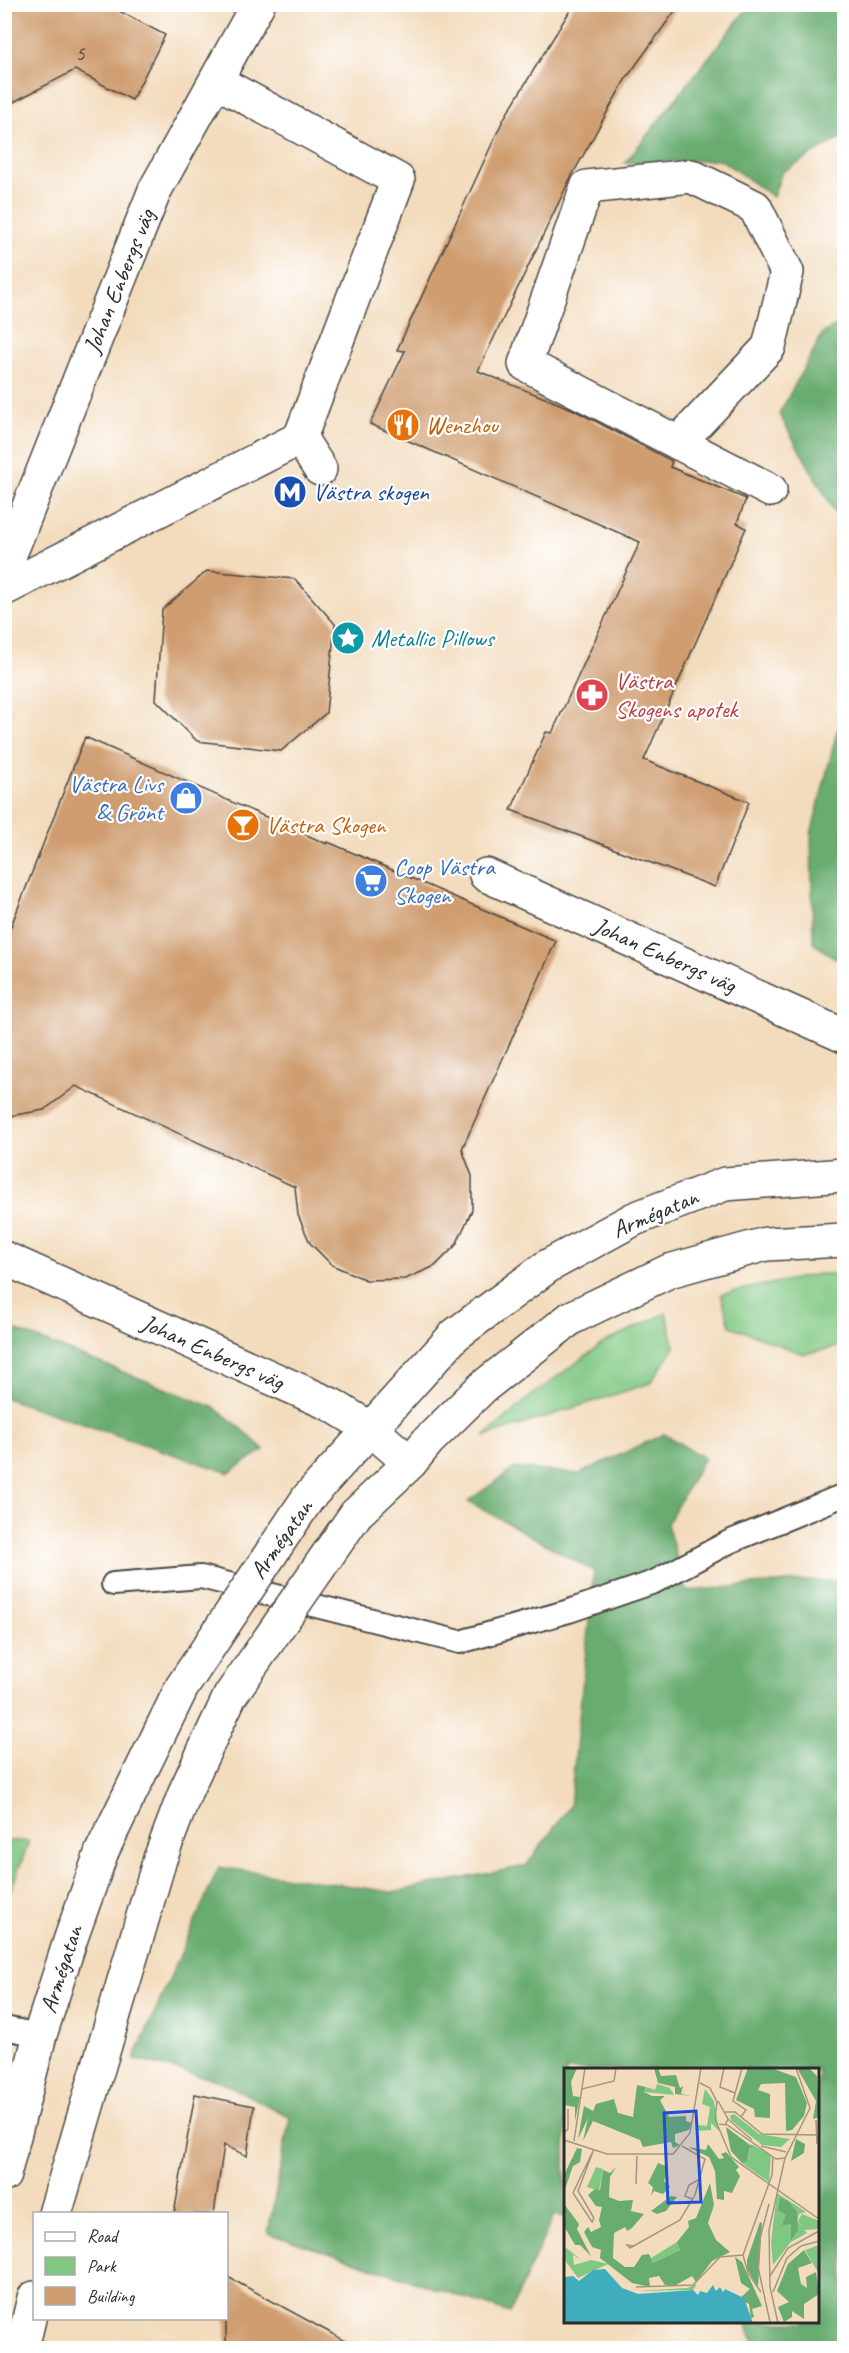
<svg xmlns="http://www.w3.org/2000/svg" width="849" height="2353" font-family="Caveat,sans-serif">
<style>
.green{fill:#80c782;stroke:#567956;stroke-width:1.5}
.forest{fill:#68ac70;stroke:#4a6c4e;stroke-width:1.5}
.building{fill:#cf9d6f}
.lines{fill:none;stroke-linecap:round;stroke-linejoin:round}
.service-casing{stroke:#494641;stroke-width:26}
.pedestrian-casing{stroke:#494641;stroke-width:36}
.minor-casing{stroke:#494641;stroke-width:36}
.tertiary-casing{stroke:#494641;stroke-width:36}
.service{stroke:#fff;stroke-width:22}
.pedestrian{stroke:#fff;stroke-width:33}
.minor{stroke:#fff;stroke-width:33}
.tertiary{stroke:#fff;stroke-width:33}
.tertiary-bridge-casing{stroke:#494641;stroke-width:36;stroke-linecap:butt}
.tertiary-bridge{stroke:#fff;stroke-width:33}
.labels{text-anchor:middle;stroke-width:4.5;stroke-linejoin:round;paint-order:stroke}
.number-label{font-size:21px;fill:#54483c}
.street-label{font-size:24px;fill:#2b2b2b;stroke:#fff}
.food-label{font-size:24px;fill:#c56008;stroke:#fff;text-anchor:start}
.transit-label{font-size:24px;fill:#164399;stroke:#fff;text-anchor:start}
.culture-label{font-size:24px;fill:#0d838f;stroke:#fff;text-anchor:start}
.health-label{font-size:24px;fill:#be3a42;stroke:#fff;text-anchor:start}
.shop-label{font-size:24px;fill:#366cbe;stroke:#fff;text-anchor:end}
.inset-road{fill:none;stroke:#a39583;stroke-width:1.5}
.view{fill:#1d4ed8;fill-opacity:0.15;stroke:#1d4ed8;stroke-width:3}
.inset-edge{fill:none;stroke:#2b2b2b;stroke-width:3}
</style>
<rect width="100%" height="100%" fill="#fff"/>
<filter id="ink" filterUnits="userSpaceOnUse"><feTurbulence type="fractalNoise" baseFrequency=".0167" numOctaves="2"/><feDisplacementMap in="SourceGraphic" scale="12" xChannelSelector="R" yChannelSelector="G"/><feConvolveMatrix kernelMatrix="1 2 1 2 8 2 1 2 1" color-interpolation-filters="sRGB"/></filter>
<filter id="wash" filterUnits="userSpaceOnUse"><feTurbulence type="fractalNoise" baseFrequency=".008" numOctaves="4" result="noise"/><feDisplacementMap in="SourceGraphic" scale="24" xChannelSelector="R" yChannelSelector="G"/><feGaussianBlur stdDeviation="1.35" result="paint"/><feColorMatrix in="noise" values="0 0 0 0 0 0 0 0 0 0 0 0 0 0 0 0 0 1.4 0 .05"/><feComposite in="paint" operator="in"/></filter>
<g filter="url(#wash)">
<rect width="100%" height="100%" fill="#f3dcbd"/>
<g class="green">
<path d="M 818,1274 L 844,1274 L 844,1346 L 803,1354 L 730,1326 L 721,1294 Z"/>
<path d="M 666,1313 L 675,1347 L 650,1383 L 484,1437 L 532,1395 L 605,1342 Z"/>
<path d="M 5,1841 L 29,1841 L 5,1906 L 4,1841 Z"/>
</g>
<g class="forest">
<path d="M 750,5 L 844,5 L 844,136 L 782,172 L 773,197 L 721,160 L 625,163 Z"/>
<path d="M 844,322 L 844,526 L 841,523 L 779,414 L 823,333 Z"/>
<path d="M 844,726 L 844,964 L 813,943 L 811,834 L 837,731 Z"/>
<path d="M 5,1326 L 213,1407 L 239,1426 L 264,1450 L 229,1473 L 5,1398 Z"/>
<path d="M 664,1434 L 704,1458 L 667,1524 L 686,1591 L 799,1581 L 844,1581 L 844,2348 L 758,2348 L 745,2322 L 818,2322 L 818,2070 L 566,2070 L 565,2217 L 554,2215 L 510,2313 L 268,2233 L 290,2117 L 220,2081 L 134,2059 L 219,1867 L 392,1892 L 526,1866 L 570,1806 L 594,1571 L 468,1501 L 515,1468 L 579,1474 Z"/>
</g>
<g id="blocks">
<g class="building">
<path d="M 23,4 L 106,4 L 165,35 L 132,100 L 75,70 L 4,107 L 4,14 Z"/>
<path d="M 574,4 L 680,4 L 625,80 L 569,181 L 478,371 L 572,409 L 672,461 L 670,467 L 746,499 L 737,523 L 746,528 L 644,760 L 749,802 L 715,887 L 511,810 L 546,732 L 552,733 L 640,542 L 370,424 L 405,351 L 397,350 L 503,120 Z"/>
<path d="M 207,571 L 295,579 L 335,624 L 326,713 L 281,751 L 197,741 L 156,700 L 162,610 Z"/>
<path d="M 85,737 L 327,844 L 328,842 L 556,941 L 462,1149 L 472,1176 L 472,1210 L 456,1245 L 435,1266 L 405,1279 L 366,1280 L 332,1265 L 310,1243 L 298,1215 L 295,1187 L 76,1086 L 44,1110 L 4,1117 L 4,944 Z"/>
<path d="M 195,2094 L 254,2106 L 247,2156 L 224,2145 L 214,2214 L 174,2214 Z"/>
<path d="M 226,2276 L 360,2349 L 226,2349 Z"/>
</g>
</g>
</g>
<g filter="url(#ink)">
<use href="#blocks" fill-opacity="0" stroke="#494641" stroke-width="1.5"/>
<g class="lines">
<g class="service-casing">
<g id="service">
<path d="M 113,1584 L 201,1577 L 460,1642 L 569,1611 L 654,1582 L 729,1542 L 844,1495"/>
<path d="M 4,2028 L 40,2035"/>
</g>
</g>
<g class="pedestrian-casing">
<g id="pedestrian">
<path d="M 300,438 L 320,469"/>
<path d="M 678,443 L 769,347 L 787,272 L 755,207 L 691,176 L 587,187 L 525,364 L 770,490"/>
<path d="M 486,875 L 844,1036"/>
</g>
</g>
<g class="minor-casing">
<g id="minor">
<path d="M 4,569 L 155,190 L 258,4"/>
<path d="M 4,589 L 300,438 L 398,180 L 216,81"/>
<path d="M 4,1258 L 332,1405 L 371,1429 L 410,1463"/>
</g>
</g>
<g class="tertiary-casing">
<g id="tertiary">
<path d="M 308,1498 L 455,1335 L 548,1266 L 634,1219 L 725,1184 L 844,1175"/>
<path d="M 356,1514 L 410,1463 L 428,1441 L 483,1387 L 571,1318 L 669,1271 L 766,1244 L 844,1240"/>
<path d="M 4,2175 L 40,2035 L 71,1938 L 102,1851"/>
<path d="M 55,2214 L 160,1859"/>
<path d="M 22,2348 L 34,2298"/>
</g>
</g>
<use href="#service" class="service"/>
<use href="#pedestrian" class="pedestrian"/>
<use href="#minor" class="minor"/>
<use href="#tertiary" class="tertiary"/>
<g class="tertiary-bridge-casing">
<g id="tertiary-bridge">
<path d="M 102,1851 L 182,1687 L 308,1498"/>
<path d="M 160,1859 L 186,1790 L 230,1696 L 356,1514"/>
</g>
</g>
<use href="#tertiary-bridge" class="tertiary-bridge"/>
</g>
</g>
<defs>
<g id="restaurant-disc" transform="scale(1.725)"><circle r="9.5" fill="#e8710a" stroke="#fff"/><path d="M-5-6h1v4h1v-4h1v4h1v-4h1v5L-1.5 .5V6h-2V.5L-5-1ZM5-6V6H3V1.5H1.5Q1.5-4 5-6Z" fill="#fff"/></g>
<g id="metro-disc" transform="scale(1.725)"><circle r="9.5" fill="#1a4fb4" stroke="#fff"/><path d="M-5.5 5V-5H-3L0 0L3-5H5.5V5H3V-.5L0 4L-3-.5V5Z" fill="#fff"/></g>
<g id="sight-disc" transform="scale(1.725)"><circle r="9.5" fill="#0f9aa8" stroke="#fff"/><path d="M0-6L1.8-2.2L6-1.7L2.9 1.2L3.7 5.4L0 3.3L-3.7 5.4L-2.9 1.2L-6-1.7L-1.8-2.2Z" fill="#fff"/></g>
<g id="pharmacy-disc" transform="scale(1.725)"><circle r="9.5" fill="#e0444e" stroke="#fff"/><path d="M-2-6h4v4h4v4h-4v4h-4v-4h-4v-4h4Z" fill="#fff"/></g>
<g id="shop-disc" transform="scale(1.725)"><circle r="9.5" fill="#3f7fe0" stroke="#fff"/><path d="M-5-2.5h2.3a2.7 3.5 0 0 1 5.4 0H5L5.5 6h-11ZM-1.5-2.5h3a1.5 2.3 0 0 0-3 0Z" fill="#fff"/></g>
<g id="bar-disc" transform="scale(1.725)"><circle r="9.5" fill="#e8710a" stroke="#fff"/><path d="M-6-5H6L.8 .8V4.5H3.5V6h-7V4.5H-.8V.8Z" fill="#fff"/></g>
<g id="supermarket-disc" transform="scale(1.725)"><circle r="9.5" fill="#3f7fe0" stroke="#fff"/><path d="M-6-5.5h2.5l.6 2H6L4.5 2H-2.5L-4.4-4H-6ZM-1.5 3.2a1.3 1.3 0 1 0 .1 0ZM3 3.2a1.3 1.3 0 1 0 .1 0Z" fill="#fff"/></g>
</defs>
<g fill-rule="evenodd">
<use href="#restaurant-disc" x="403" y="425"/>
<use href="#metro-disc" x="290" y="492"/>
<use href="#sight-disc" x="348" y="638"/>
<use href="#pharmacy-disc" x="592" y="695"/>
<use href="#shop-disc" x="186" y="798"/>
<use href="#bar-disc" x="243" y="825"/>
<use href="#supermarket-disc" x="371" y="881"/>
</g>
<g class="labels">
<g class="number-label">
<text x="80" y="60">5</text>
</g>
<g class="street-label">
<text transform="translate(119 281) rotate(-68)" y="8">Johan Enbergs väg</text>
<text transform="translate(665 955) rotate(24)" y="8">Johan Enbergs väg</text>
<text transform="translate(655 1213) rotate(-23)" y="8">Armégatan</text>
<text transform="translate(213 1352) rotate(24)" y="8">Johan Enbergs väg</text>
<text transform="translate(281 1539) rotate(-55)" y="8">Armégatan</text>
<text transform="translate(61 1969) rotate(-72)" y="8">Armégatan</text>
</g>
<g class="food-label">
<text x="426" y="433">Wenzhou</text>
<text x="266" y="833">Västra Skogen</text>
</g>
<g class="transit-label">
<text x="313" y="500">Västra skogen</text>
</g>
<g class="culture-label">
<text x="371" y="646">Metallic Pillows</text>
</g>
<g class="health-label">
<text x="615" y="689">Västra<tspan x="615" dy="28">Skogens apotek</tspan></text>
</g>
<g class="shop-label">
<text x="163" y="792">Västra Livs<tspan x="163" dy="28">&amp; Grönt</tspan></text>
<text x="394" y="875" text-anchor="start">Coop Västra<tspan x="394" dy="28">Skogen</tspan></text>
</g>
</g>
<g transform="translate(564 2068)">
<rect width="255" height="255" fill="#f3dcbd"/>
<path d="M 93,16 L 106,20 L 110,27 L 80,24 L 83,19 L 91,22 ZM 141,21 L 150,33 L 155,63 L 147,55 L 147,62 L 132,63 L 134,57 L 143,58 L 146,39 L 138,36 ZM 170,46 L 195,66 L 226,71 L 217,79 L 198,77 L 167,52 L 166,48 ZM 187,76 L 207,87 L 205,114 L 178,95 L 184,90 ZM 32,99 L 39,101 L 35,123 L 23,119 ZM 213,125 L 242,144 L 235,146 L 233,153 L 243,165 L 227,174 L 209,197 L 207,174 ZM 238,146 L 255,153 L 255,161 L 240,162 L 234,153 ZM 113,174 L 116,182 L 89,195 L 87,190 ZM 255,177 L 255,206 L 241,182 ZM 0,178 L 17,192 L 9,187 L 10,197 L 27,192 L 44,196 L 14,210 L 0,191 ZM 133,216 L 129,222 L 72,223 L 123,220 Z" fill="#80c782"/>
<path d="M 0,0 L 13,0 L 7,14 L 9,28 L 16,29 L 11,53 L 11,39 L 0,37 ZM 90,0 L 94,0 L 97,8 L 112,7 L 116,20 L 119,18 L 117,26 L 128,28 L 111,26 L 111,19 L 94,15 ZM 184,0 L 207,0 L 232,9 L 243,35 L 240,48 L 228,62 L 222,63 L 221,15 L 197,16 L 194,22 L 206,26 L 206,50 L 191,49 L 190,41 L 172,32 ZM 233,0 L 246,1 L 253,8 L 255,49 L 249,51 L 252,33 ZM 73,17 L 82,19 L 80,24 L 88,28 L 101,28 L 96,32 L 105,49 L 122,48 L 122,53 L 128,55 L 125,62 L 111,66 L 111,74 L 116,77 L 109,80 L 107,74 L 79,79 L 76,72 L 29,53 L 19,73 L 24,50 L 14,71 L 20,38 L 29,43 L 32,36 L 50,31 L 54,45 L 69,49 ZM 162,59 L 190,80 L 186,79 L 183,93 L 178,95 L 167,83 ZM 232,71 L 241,76 L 240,85 L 227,93 ZM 144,76 L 155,91 L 160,90 L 157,86 L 162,84 L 175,99 L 172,102 L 176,108 L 168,125 L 160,123 L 160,132 L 153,131 L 151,103 L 145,89 L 124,79 L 142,82 ZM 13,80 L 18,81 L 16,94 L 9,98 L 0,124 L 0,107 ZM 94,95 L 104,99 L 100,113 L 106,119 L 99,126 L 90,123 L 87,128 L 89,119 L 84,115 ZM 52,99 L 46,109 L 45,129 L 55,133 L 69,132 L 67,143 L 80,146 L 68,160 L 63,163 L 61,159 L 50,165 L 49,190 L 61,199 L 70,199 L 78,187 L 85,186 L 89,195 L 116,182 L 113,174 L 125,159 L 124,153 L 132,150 L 146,115 L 150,137 L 144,155 L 152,172 L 166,184 L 148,193 L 132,214 L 128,208 L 112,217 L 101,217 L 95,208 L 85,210 L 86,219 L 68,215 L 36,190 L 37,182 L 28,179 L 20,164 L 24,159 L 27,164 L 37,159 L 35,152 L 38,139 L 32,138 L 24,127 L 31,121 L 36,122 L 39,102 L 46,105 ZM 107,128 L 113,129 L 102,143 L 93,146 L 87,143 ZM 216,130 L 224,133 L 233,144 L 234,162 L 227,172 L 227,156 L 218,157 L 222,147 L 214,142 ZM 0,136 L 15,156 L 13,161 L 27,188 L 16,177 L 11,177 L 0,158 ZM 196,154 L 198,155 L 194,219 L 183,201 L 183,192 ZM 240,182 L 248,195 L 234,200 L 237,216 L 243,220 L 242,209 L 252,204 L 255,226 L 240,236 L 240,251 L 228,243 L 228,249 L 220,254 L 214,239 L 225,234 L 213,223 L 224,196 ZM 171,189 L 178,194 L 198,238 L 188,241 L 190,249 L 187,250 L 185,236 L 175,231 L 186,221 L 177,215 Z" fill="#68ac70"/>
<path d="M 41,201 L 58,220 L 74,226 L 129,222 L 134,227 L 136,223 L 143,225 L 149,217 L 152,223 L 156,219 L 159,224 L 161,221 L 180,230 L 189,255 L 0,255 L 0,209 L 9,208 L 15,213 L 29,202 Z" fill="#40adbe"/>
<path class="inset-road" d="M 160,0 L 156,19 L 171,25M 136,15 L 146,20 L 153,34 L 151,51 L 167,89 L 255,151M 18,21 L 50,13 L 52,0M 154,33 L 164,51 L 161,57 L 155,56M 161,44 L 171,44 L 198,66 L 253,67M 177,49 L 182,42 L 169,33 L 178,0M 164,51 L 188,72M 252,52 L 253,76M 162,56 L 212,91 L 221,90 L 246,40 L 232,0M 0,65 L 4,61 L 4,41M 0,72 L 43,86 L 109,86 L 126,65 L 137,0M 10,73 L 21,0M 197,78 L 222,84M 28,85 L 9,125 L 28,154 L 30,150 L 14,123 L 30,81M 72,116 L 73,88M 128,131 L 121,128 L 125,117 L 136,111M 205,136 L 196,170 L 194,199 L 206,254M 70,178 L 63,177 L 66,180 L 116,152 L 131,127 L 141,91 L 118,78M 206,208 L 224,180 L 255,163M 72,219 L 129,217 L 156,189 L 179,187M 197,224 L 184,205 L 179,187 L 208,107 L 209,88M 209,224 L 223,190 L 237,178 L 255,173M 214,255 L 206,219 L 205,162 L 221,90"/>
<path class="view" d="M 132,43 L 137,134 L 104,135 L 100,45 Z"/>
<rect width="255" height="255" class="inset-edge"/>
</g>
<rect width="849" height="2353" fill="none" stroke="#fff" stroke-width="24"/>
<rect x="33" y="2212" width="195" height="108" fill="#ffffff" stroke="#aaaaaa" stroke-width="1.5"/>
<rect x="45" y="2232" width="30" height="9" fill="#ffffff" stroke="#aaaaaa" stroke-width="1.5"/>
<text x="87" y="2242" font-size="18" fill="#2b2b2b">Road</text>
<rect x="45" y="2257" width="30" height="18" fill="#80c782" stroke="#aaaaaa" stroke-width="1.5"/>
<text x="87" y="2272" font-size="18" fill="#2b2b2b">Park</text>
<rect x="45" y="2287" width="30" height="18" fill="#cf9d6f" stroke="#aaaaaa" stroke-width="1.5"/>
<text x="87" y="2302" font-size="18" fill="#2b2b2b">Building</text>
</svg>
